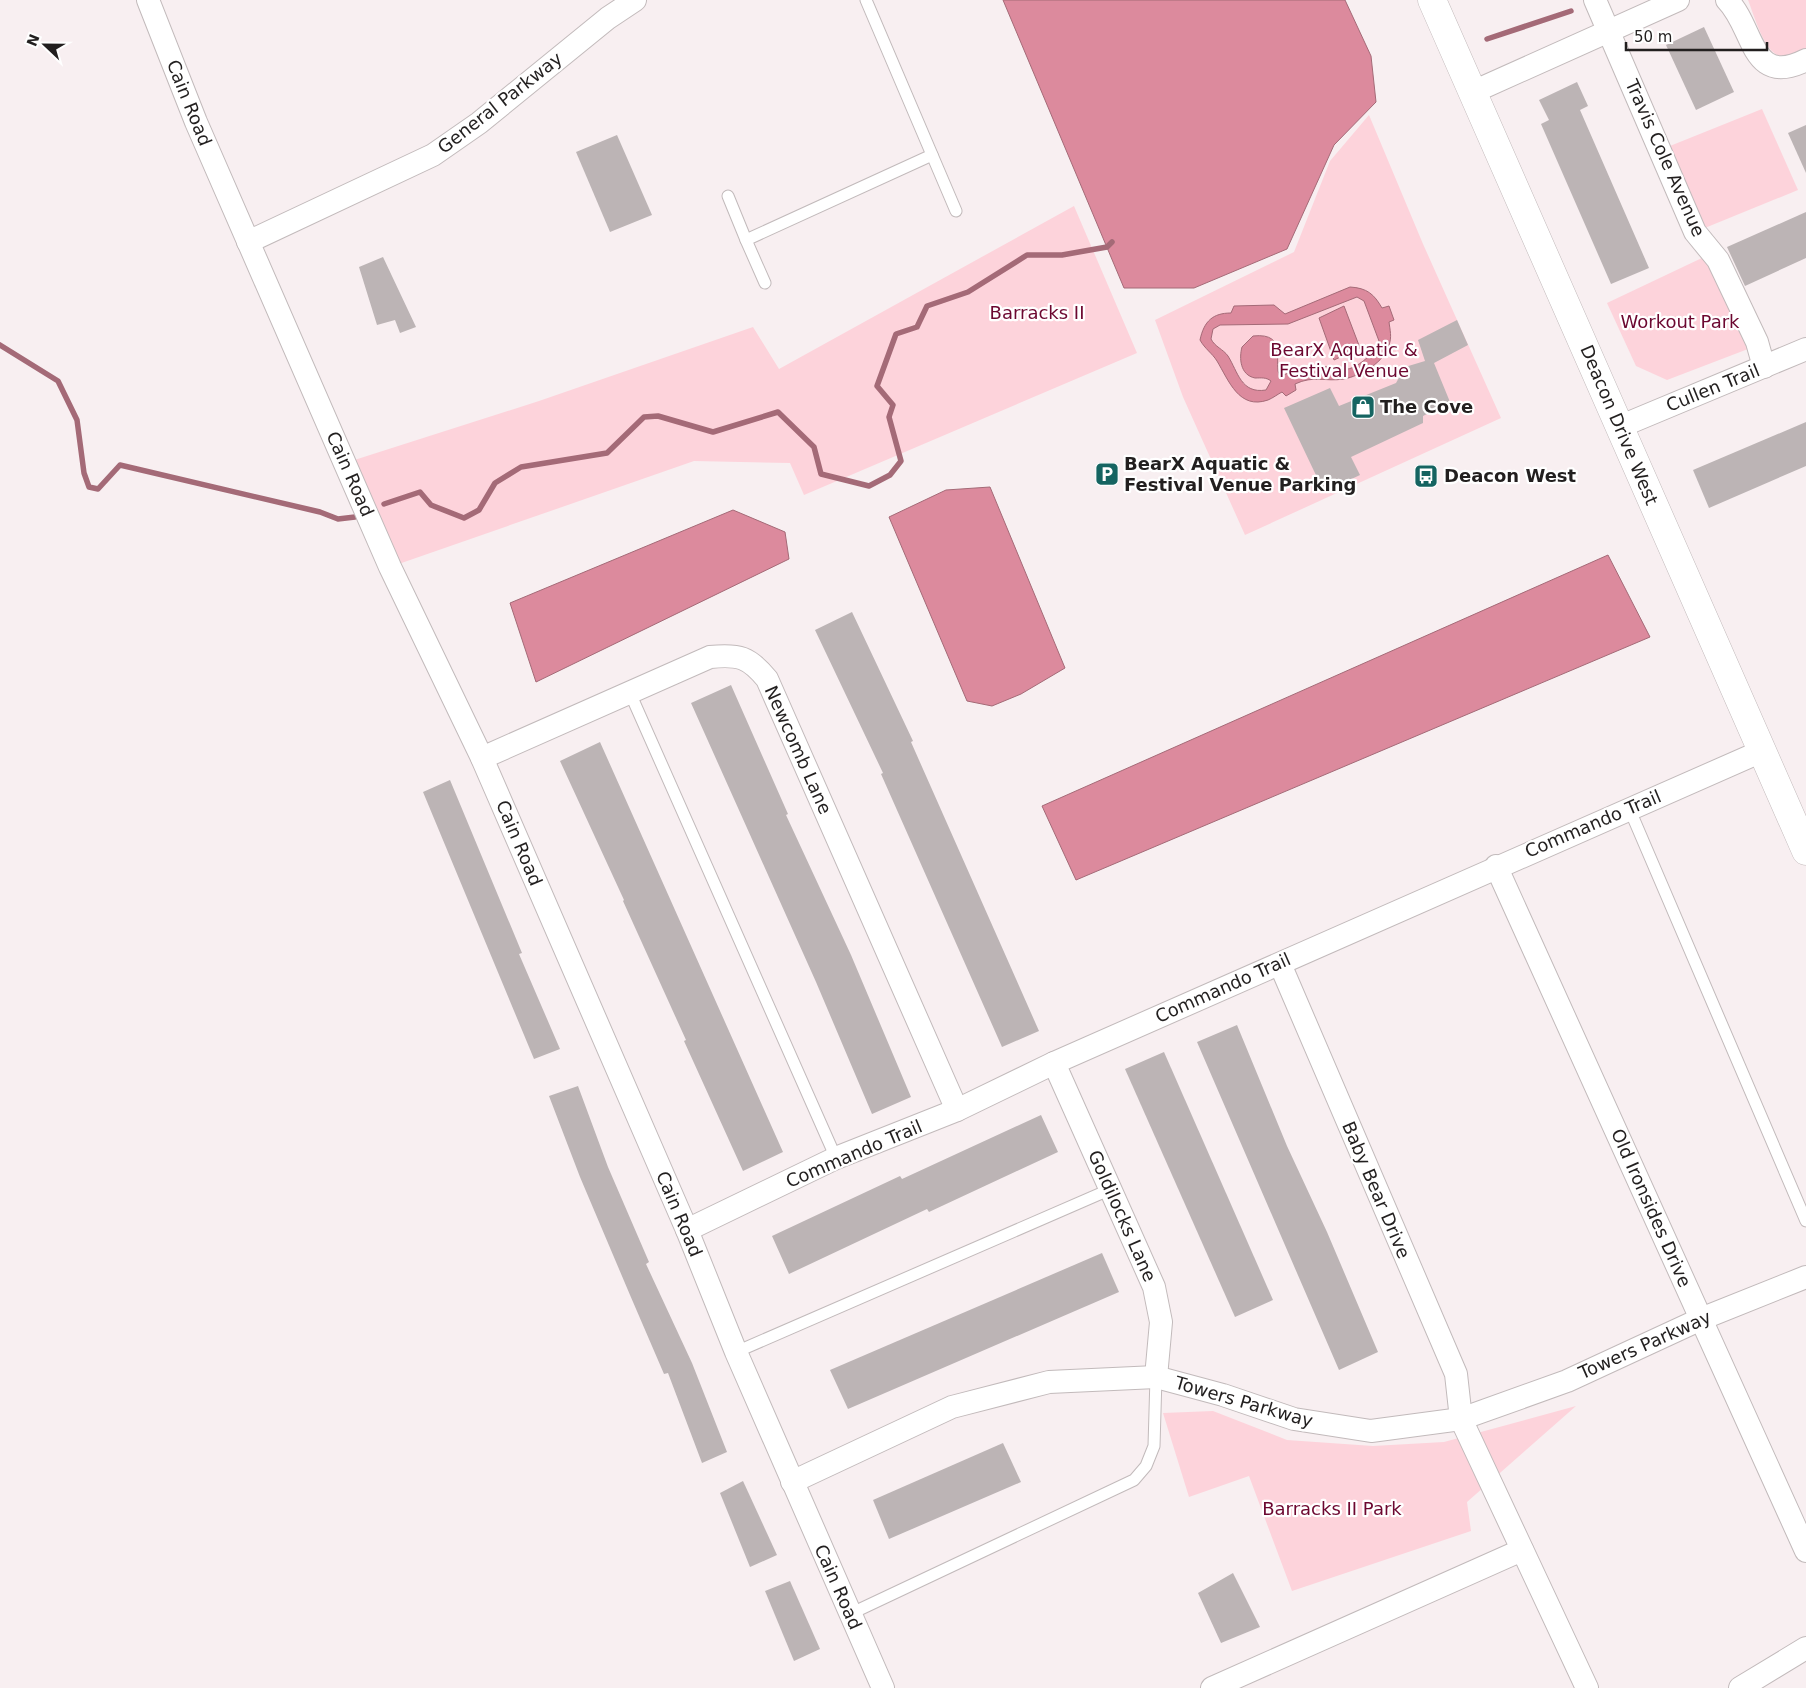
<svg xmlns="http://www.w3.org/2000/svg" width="1806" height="1688" font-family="'DejaVu Sans',sans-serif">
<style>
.green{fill:#fdd3db}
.water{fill:#dc8a9d;stroke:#a46a77;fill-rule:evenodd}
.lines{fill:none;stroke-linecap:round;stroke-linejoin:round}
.stream{stroke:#a46a77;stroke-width:5.5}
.building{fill:#bcb4b5}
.lane-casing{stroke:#c2babb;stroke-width:13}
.street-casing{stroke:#c2babb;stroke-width:24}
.secondary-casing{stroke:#c2babb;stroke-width:29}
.lane{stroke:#fff;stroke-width:11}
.street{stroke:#fff;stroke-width:22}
.secondary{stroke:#fff;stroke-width:28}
.labels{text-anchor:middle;stroke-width:4.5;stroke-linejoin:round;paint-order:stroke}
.street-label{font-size:18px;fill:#221f1f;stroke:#fff}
.park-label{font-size:18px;fill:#6c0730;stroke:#fff}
.poi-label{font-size:18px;font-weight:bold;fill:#221f1f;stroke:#fff;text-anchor:start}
</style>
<rect width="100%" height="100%" fill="#f8eff1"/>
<g class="green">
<path d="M 1748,0 L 1806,0 L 1806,48 C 1799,52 1789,58 1780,56 C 1764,52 1754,15 1748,0 Z"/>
<path d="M 1762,109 L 1798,190 L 1695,232 L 1660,150 Z"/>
<path d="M 1369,115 L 1423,244 L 1501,418 L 1245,535 L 1183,397 L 1155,320 L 1294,252 L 1330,161 Z"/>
<path d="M 1074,206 L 1137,353 L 804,495 L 790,463 L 694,461 L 390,567 L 345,463 L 539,401 L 753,327 L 779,369 Z"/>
<path d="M 1704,257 L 1748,349 L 1667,380 L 1636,366 L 1607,303 Z"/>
<path d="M 1576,1406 L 1467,1502 L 1471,1531 L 1292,1591 L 1249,1476 L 1189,1497 L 1163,1413 L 1213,1411 L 1287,1440 L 1373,1446 L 1444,1442 Z"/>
</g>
<g class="water">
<path d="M 1003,0 L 1345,0 L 1371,56 L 1376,102 L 1334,145 L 1287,249 L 1194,288 L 1124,288 Z"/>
<path d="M 1350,287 C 1367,288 1374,294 1382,308 L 1389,306 L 1394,320 L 1389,322 C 1390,330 1392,337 1389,345 C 1385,362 1360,376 1344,379 C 1325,382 1314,375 1295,384 L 1296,390 L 1286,396 L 1282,392 C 1278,394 1273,398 1268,400 C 1239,410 1229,381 1217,361 C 1212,353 1205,349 1200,340 C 1204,321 1213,313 1231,313 L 1234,306 L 1274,305 L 1285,314 ZM 1357,297 L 1364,301 L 1379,341 C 1378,348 1373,352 1368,357 C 1343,379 1340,365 1314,366 C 1301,366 1291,373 1280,376 C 1272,365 1290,332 1253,336 L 1242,347 C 1239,358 1240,375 1255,378 C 1261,378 1266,377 1271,381 L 1266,390 C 1241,394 1238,372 1228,356 C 1223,349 1215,347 1211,339 L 1213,329 L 1220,325 L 1288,324 Z"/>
<path d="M 1344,306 L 1360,348 L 1334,360 L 1319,318 Z"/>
<path d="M 990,487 L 1065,668 L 1021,694 L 992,706 L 967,701 L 889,517 L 946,490 Z"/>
<path d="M 733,510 L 785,532 L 789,559 L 536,682 L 510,603 Z"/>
<path d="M 1608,555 L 1650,637 L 1076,880 L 1042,806 Z"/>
</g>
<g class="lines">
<g class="stream">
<path d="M 1487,39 L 1571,11"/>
<path d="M 0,345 L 58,381 L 77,420 L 84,473 L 89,487 L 98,489 L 120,465 L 320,512 L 338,519 L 355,517"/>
<path d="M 384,504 L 420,492 L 431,505 L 464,518 L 479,510 L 495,483 L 521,467 L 607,453 L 644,417 L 658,416 L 713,432 L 778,412 L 814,447 L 821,474 L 869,486 L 890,475 L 901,461 L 889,417 L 893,405 L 877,386 L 896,334 L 917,327 L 927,306 L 968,292 L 1027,255 L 1062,255 L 1107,247 L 1112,242"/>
</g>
</g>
<g class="building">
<path d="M 1704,27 L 1734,92 L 1696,110 L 1666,45 Z"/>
<path d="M 1577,82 L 1588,106 L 1580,110 L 1649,268 L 1611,284 L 1541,124 L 1549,120 L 1539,100 Z"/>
<path d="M 1806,125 L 1806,173 L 1788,133 Z"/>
<path d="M 617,135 L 652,215 L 610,232 L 576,152 Z"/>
<path d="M 1806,212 L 1806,258 L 1745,286 L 1727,247 Z"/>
<path d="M 383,257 L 416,327 L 400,333 L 395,320 L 377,325 L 359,267 Z"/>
<path d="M 1457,320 L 1468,345 L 1434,363 L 1450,402 L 1423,416 L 1423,423 L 1351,457 L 1360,475 L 1324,492 L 1284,408 L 1330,388 L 1339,406 L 1396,383 L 1405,367 L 1425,361 L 1418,340 Z"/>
<path d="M 1806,422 L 1806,466 L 1709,508 L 1693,470 Z"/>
<path d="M 852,612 L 913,741 L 911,742 L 1039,1031 L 1002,1047 L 881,774 L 883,773 L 815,630 Z"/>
<path d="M 731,685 L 788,814 L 786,815 L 851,955 L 911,1097 L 872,1114 L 816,982 L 691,703 Z"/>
<path d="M 600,742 L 783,1152 L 743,1171 L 684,1041 L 686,1040 L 623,901 L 624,900 L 560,761 Z"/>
<path d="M 450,780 L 522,953 L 519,954 L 560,1049 L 534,1059 L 423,792 Z"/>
<path d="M 1237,1025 L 1287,1146 L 1327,1232 L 1378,1352 L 1339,1370 L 1197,1042 Z"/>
<path d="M 1164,1052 L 1273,1300 L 1235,1317 L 1125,1069 Z"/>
<path d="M 578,1086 L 608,1167 L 649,1262 L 646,1264 L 692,1363 L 727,1452 L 702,1463 L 668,1373 L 664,1374 L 630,1295 L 580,1177 L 549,1096 Z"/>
<path d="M 1041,1115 L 1058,1152 L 929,1212 L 927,1209 L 789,1274 L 772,1236 L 900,1176 L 902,1179 Z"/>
<path d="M 1102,1253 L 1119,1292 L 848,1409 L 830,1370 Z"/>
<path d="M 1003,1443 L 1021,1482 L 889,1539 L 873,1500 Z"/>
<path d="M 743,1481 L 777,1555 L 750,1567 L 720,1493 Z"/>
<path d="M 1233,1573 L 1260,1627 L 1221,1643 L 1198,1593 Z"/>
<path d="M 790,1581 L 820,1649 L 794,1661 L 765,1591 Z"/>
</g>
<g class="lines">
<g class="lane-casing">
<g id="lane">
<path d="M 866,0 L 956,211"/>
<path d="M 728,196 L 746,240"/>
<path d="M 765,283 L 746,240 L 932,155"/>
<path d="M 630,693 L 836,1158"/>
<path d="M 1629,808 L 1806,1221"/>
<path d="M 736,1352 L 1111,1189"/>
<path d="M 850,1614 L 1134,1480 L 1146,1466 L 1154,1446 L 1156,1377"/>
</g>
</g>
<g class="street-casing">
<g id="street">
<path d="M 148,0 L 196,122 L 390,567 L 482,758 L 687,1230 L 736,1352 L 883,1688"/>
<path d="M 1595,0 L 1695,232 L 1718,260 L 1757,342 L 1764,367"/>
<path d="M 1727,0 C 1755,28 1750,88 1806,60"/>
<path d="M 1473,92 L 1678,0"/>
<path d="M 248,242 L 433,155 L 479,123 L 608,18 L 635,0"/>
<path d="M 1619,427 L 1806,349"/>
<path d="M 482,758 L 710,657 C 739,654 749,657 767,679 L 957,1110"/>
<path d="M 1496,866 L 1806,1551"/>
<path d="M 1280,964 L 1456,1374 L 1461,1419 L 1587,1688"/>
<path d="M 1054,1063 L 1154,1287 L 1161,1322 L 1156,1377"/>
<path d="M 687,1230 L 836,1158 L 957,1110 L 1054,1063 L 1762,751"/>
<path d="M 792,1482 L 952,1407 L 1049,1382 L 1156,1377 L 1223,1395 L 1294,1419 L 1371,1431 L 1461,1419 L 1567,1381 L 1701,1319 L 1806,1277"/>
<path d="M 1212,1688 L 1522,1550"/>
<path d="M 1740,1688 L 1806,1648"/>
</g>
</g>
<g class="secondary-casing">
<path id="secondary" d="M 1432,0 L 1806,851"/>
</g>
<use href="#lane" class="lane"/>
<use href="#street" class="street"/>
<use href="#secondary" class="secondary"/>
</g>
<defs>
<g id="shop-square" transform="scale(1.25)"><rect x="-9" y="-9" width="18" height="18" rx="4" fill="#156461" stroke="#fff"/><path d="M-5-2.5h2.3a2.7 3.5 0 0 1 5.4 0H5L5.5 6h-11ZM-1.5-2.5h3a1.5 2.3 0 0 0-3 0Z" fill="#fff"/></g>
<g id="parking-square" transform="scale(1.25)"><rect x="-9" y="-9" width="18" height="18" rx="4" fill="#156461" stroke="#fff"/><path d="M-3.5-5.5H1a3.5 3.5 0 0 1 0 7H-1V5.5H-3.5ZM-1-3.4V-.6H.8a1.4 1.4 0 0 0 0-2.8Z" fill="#fff"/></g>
<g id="bus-square" transform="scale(1.25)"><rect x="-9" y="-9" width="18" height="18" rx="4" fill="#156461" stroke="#fff"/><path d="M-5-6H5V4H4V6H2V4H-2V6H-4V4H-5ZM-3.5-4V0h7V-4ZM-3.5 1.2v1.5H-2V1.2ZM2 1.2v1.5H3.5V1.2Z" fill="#fff"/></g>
</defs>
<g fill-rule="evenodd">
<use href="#shop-square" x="1363" y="407"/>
<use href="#parking-square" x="1107" y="474"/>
<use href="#bus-square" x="1426" y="476"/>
</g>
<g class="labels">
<g class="street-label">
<text transform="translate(189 103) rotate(68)" y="6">Cain Road</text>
<text transform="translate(500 103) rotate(-38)" y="6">General Parkway</text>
<text transform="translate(1665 158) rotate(66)" y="6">Travis Cole Avenue</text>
<text transform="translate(1713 388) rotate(-22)" y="6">Cullen Trail</text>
<text transform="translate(1619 425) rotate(67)" y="6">Deacon Drive West</text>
<text transform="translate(350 474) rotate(66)" y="6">Cain Road</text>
<text transform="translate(798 750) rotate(66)" y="6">Newcomb Lane</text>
<text transform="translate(1593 824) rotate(-23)" y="6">Commando Trail</text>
<text transform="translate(519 843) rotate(67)" y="6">Cain Road</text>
<text transform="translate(1223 988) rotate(-24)" y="6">Commando Trail</text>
<text transform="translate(854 1154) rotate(-23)" y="6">Commando Trail</text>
<text transform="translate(1376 1190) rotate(67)" y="6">Baby Bear Drive</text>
<text transform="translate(1651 1208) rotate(66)" y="6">Old Ironsides Drive</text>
<text transform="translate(679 1214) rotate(67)" y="6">Cain Road</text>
<text transform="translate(1122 1216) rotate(66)" y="6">Goldilocks Lane</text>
<text transform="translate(1645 1345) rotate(-24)" y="6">Towers Parkway</text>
<text transform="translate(1244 1402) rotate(16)" y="6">Towers Parkway</text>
<text transform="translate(838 1587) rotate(66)" y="6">Cain Road</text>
</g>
<g class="park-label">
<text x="1037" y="319">Barracks II</text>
<text x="1680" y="328">Workout Park</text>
<text x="1344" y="356">BearX Aquatic &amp;<tspan x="1344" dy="21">Festival Venue</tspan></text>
<text x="1332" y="1515">Barracks II Park</text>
</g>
<g class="poi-label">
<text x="1380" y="413">The Cove</text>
<text x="1124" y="470">BearX Aquatic &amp;<tspan x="1124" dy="21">Festival Venue Parking</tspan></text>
<text x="1444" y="482">Deacon West</text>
</g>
</g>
<g transform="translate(45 45) rotate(292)" stroke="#ffffff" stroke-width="4" paint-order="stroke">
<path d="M0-4L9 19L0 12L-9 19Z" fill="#221f1f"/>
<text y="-8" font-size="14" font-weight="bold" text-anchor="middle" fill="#221f1f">N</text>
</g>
<path d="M1626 42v8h141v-8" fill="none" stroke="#221f1f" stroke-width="2.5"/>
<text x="1634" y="42" font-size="15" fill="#221f1f" stroke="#ffffff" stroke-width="4" paint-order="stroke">50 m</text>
</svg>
